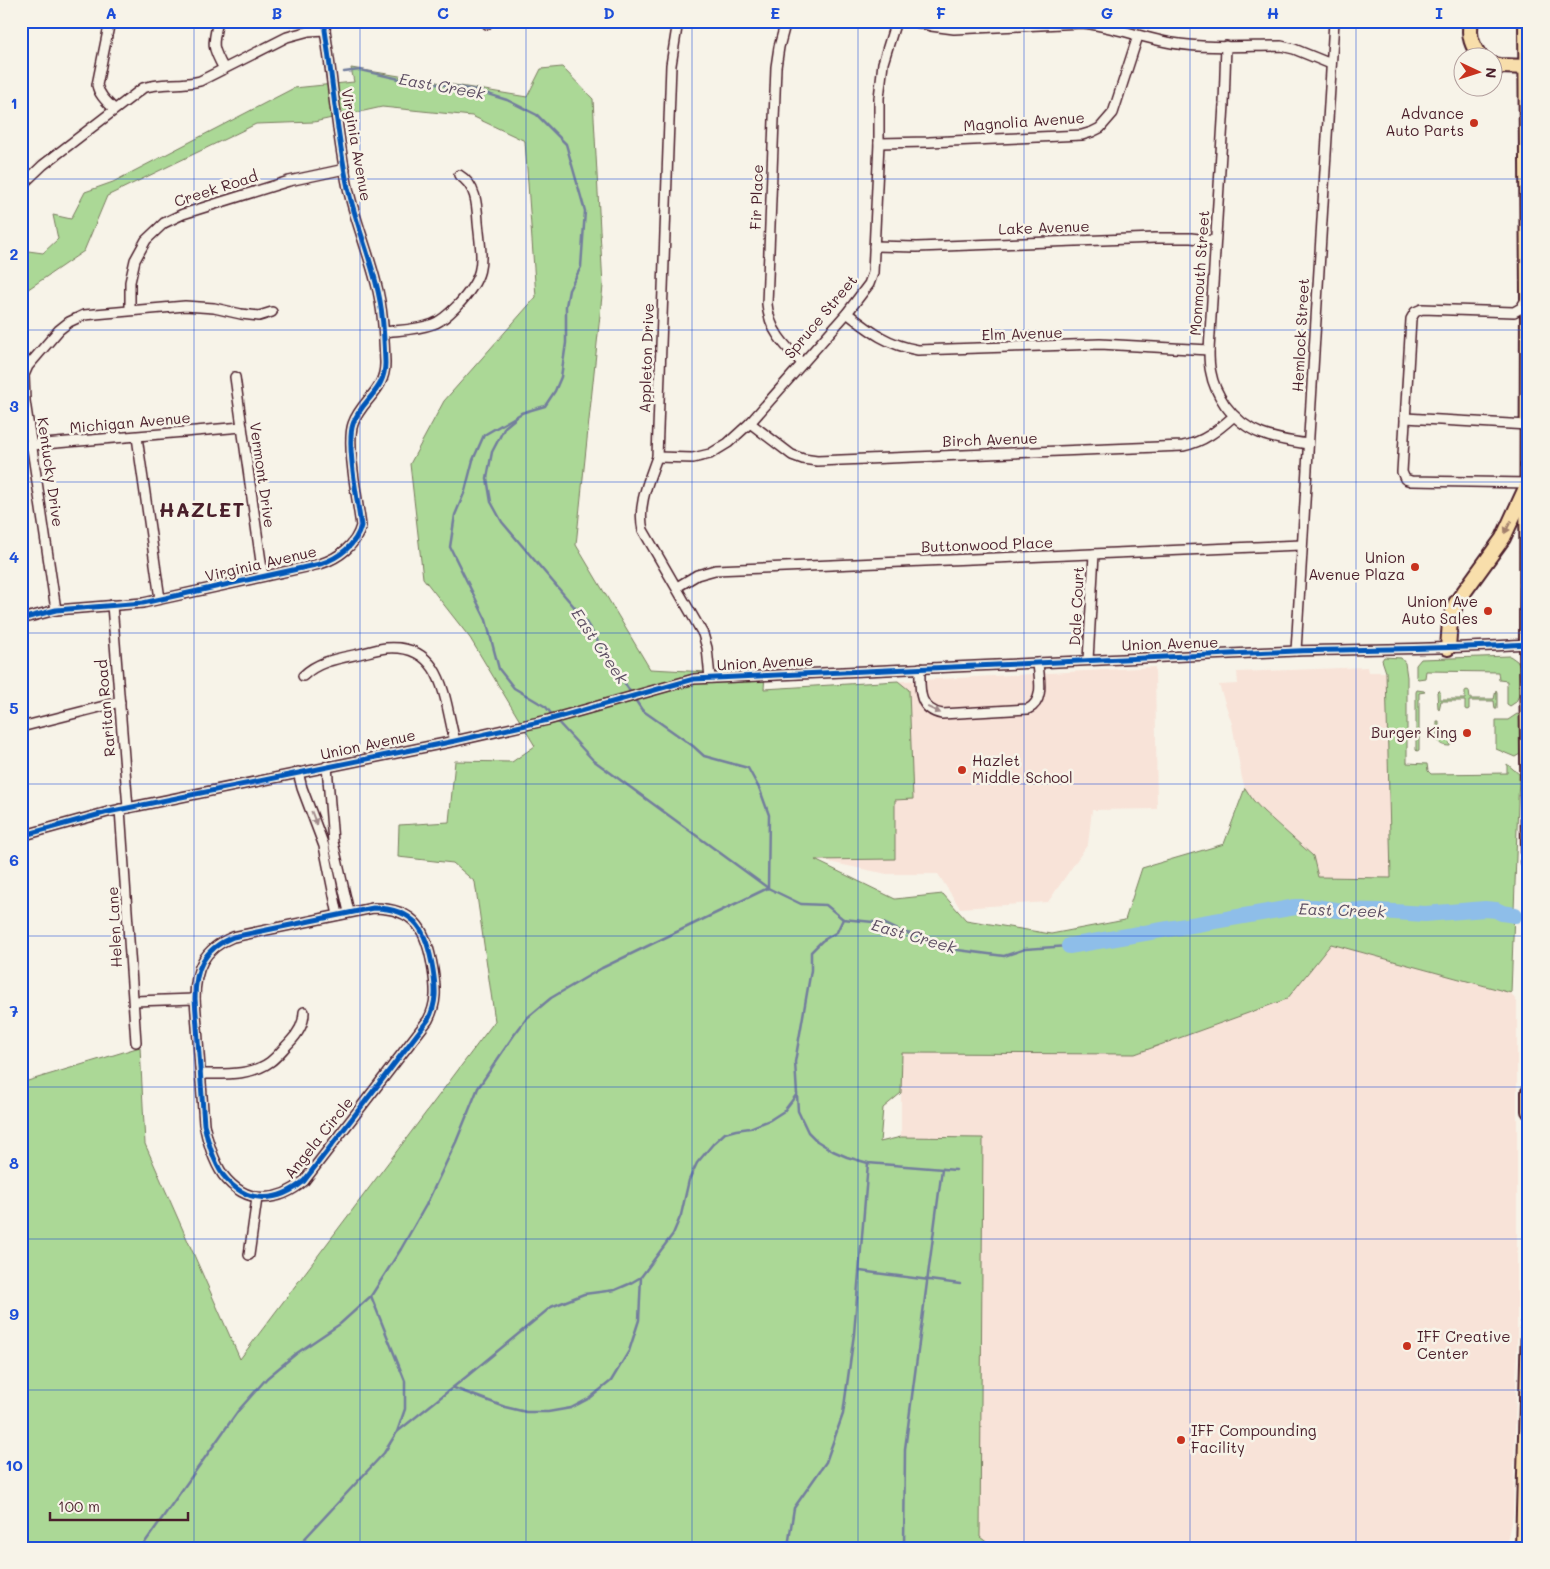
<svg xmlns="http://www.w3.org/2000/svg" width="1550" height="1569" font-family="Mali,sans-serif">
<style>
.built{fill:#f8e3d8}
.green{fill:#abd896;stroke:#7a7c60}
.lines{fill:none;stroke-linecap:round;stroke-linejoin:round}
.stream{stroke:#737e9d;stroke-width:2.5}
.river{stroke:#8ebee9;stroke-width:16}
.minor-casing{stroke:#4a1f2b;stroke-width:12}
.highway-casing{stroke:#4a1f2b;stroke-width:18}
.minor{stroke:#f7f3e8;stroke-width:9}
.highway{stroke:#f8deab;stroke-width:14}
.cycleway-casing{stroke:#f7f3e8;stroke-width:8}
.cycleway{stroke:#0057b8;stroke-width:5}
.oneway{fill:#a17e6b}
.oneway2{fill:#a0898a}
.grid{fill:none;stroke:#1d4ed8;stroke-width:1;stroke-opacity:0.55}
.poi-dot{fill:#c8321e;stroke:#f7f3e8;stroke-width:2}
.labels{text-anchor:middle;stroke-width:5;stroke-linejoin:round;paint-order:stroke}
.poi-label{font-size:15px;fill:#4a1f2b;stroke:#f7f3e8;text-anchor:end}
.street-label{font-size:15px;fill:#4a1f2b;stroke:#f7f3e8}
.water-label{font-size:16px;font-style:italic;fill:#5e4f64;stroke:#f7f3e8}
.district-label{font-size:20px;font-weight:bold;letter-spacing:1px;fill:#4a1f2b;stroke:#f7f3e8}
.neatline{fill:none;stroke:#1d4ed8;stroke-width:2}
.grid-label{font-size:16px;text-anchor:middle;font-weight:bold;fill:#1d4ed8}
</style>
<rect width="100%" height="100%" fill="#f7f3e8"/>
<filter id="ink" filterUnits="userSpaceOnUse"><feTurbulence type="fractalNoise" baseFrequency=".02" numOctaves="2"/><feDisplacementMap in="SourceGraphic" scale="10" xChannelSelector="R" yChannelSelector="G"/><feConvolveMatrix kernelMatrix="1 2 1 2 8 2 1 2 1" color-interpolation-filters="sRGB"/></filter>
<g filter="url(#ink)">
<g class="built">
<path d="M 1155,667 L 1157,809 L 1092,810 L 1088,844 L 1048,902 L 960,908 L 938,874 L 887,874 L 814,859 L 763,689 Z"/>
<path d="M 1367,667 L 1368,672 L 1386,672 L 1392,878 L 1318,877 L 1313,856 L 1263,811 L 1253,800 L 1245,788 L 1242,778 L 1232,724 L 1219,685 L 1238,684 L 1237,672 Z"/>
<path d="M 1331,944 L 1511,993 L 1517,1002 L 1517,1347 L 1513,1513 L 1506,1547 L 994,1548 L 980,1537 L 982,1138 L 901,1137 L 901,1053 L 1135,1054 L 1287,999 Z"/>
</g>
<g class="green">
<path d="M 562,67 L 593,99 L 603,286 L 576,545 L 650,669 L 765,675 L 764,689 L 898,681 L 909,690 L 913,799 L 895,800 L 895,859 L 815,860 L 895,899 L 943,894 L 966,920 L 1051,934 L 1125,920 L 1142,868 L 1224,844 L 1245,788 L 1253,800 L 1263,811 L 1313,856 L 1318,877 L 1391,878 L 1386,672 L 1382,660 L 1384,657 L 1401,658 L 1405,663 L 1407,677 L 1407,763 L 1427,764 L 1428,771 L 1431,774 L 1507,773 L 1507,764 L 1519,774 L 1511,993 L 1331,944 L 1287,999 L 1135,1054 L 902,1053 L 901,1093 L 883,1108 L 880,1142 L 901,1137 L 983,1138 L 980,1537 L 994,1548 L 21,1548 L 21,1083 L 140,1047 L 145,1144 L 240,1359 L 495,1021 L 475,882 L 453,863 L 398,857 L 399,825 L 449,822 L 455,761 L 512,762 L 535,746 L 470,638 L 423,578 L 410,464 L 444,401 L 536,297 L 525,141 L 472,116 L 382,107 L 314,122 L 256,124 L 107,196 L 84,251 L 21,294 L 21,250 L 43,253 L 58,239 L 53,215 L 71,219 L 85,192 L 113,182 L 294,88 L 354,82 L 351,68 L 527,97 L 541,69 Z"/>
<path d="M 1510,656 L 1517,661 L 1520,667 L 1519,695 L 1516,702 L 1510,706 L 1507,704 L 1507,681 L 1499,680 L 1498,672 L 1426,671 L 1425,678 L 1418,679 L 1416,677 L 1416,665 L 1421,659 Z"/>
<path d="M 1417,690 L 1424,691 L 1425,692 L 1419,693 L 1419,750 L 1417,751 L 1416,750 L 1416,692 Z"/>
<path d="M 1439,690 L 1440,692 L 1440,699 L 1465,699 L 1465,691 L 1467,690 L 1469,691 L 1470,699 L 1494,699 L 1496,690 L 1497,692 L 1497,709 L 1495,709 L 1494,701 L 1469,701 L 1469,709 L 1467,710 L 1465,709 L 1465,701 L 1441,701 L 1439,710 L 1438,708 L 1437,692 Z"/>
<path d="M 1517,714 L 1520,715 L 1520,754 L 1515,757 L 1496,749 L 1496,720 L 1508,720 Z"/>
<path d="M 1437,721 L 1439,721 L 1439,731 L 1450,731 L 1450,746 C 1433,746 1437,734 1437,721 Z"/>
</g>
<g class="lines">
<g class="stream">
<path d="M 344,72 L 360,70 L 417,83 L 437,84 L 475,90 L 507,100 L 537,115 L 566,144 L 585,211 L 581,267 L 569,290 L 566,306 L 566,343 L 561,377 L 555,391 L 545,406 L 521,413"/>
<path d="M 522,413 L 484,435 L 473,460 L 465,491 L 455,515 L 450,547 L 486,620 L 499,669 L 514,688 L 546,707 L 553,716"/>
<path d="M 517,417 L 505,427 L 492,452 L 487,478 L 491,502 L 502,522 L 582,616 L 631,693"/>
<path d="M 634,698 L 642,710 L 693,746 L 704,756 L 748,768 L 760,790 L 769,815 L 768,888 L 801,904 L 826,905 L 843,919 L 883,923 L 902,932 L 920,936 L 930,941 L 958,950 L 1004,956 L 1025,949 L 1069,946"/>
<path d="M 843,919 L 837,932 L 822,941 L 811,952 L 811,970 L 795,1062 L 798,1111 L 808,1132 L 817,1141 L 833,1151 L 847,1157 L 868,1163 L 956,1170"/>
<path d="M 860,1271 L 960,1284"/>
<path d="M 454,1388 L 505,1407 L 526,1412 L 548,1412 L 571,1408 L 590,1398 L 611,1381 L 629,1351 L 639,1320 L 641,1277"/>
<path d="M 397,1432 L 466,1377 L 551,1307 L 584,1294 L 615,1290 L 629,1284 L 641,1277 L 673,1234 L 681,1215 L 689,1180 L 697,1163 L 713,1144 L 725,1133 L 736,1130 L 750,1128 L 770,1120 L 784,1111 L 797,1094"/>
<path d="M 141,1548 L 238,1411 L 267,1378 L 297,1353 L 340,1324 L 371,1296 L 401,1249 L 426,1205 L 456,1142 L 478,1088 L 514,1035 L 527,1018 L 551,998 L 602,968 L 768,888 L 593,760 L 556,720"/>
<path d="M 296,1548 L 384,1453 L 397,1432 L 405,1409 L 405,1381 L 371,1296"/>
<path d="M 789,1548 L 789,1540 L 794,1508 L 826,1462 L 843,1414 L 854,1334 L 868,1163"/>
<path d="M 904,1548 L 905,1449 L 942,1169"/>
</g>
<path class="river" d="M 1069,946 L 1296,907 L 1315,907 L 1336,910 L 1379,911 L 1425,914 L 1485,909 L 1496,910 L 1502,913 L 1515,915"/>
<g class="minor-casing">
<g id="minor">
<path d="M 110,21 L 97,85 C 99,95 107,102 114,109"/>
<path d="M 218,21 C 212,46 212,47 224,69"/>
<path d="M 485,21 L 487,24"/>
<path d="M 678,21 L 671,65 L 657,457 C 649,480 637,505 643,530 L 703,634 L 707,648 L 710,678"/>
<path d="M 786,21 L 779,47 L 776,67 L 767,304 C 769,330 784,345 802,363"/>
<path d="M 912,21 L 931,26 L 954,29 L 1082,23 C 1113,26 1142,38 1172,43 C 1208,49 1245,46 1281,46 L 1294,49 L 1331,64"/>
<path d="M 1226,46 L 1224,104 L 1209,350 C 1209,358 1209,366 1211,373 C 1213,385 1219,396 1225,405 C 1247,435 1273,439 1308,444"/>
<path d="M 879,143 L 929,142 L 1082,135 L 1092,132 L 1100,128 L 1113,113 L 1138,36"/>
<path d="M 21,186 L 43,165 L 143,88 C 161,82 181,86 200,81 L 287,37 L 309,31 L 325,30"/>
<path d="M 874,246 L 917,247 L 1155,238 L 1191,238 L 1215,241"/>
<path d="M 1527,298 L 1521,308 L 1514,312 L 1422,309 L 1415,312 L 1411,319 L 1402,472 L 1405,479 L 1411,481 L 1529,483"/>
<path d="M 130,310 L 130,282 L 135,260 L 146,240 L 164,223 L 183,214 L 289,181 L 345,169"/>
<path d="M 847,313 C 871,332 888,345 918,350 L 1100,344 L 1209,350"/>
<path d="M 384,332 C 400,330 417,330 433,324 C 442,321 450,313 457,306 C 487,274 482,263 478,222 C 477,204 476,185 459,175"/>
<path d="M 235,377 L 263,576"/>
<path d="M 1405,418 L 1528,425"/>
<path d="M 750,423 L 792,455 L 803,459 L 817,461 L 1183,446 C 1204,442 1218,430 1234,416"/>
<path d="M 137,437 L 160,599"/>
<path d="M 21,446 L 242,427"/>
<path d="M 657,457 L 693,458 L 710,454 L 728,443 L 750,423 L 847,313 L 869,284 L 873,273 L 879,143 L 879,98 L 883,63 L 896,21"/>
<path d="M 677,587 L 697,575 L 715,570 L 1302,545"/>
<path d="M 112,605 L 128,808"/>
<path d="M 56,610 L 25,401 L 24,375 L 28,366 L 59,330 L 69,322 L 84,315 L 185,306 L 214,308 L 241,314 L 259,316 L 272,312"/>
<path d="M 21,619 L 56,610 L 143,603 L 320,564 C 339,558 356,545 361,526 C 358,502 346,444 353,424 C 361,400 386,391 385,362 C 384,336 383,308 376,283 C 368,251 355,220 348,188 C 337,136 333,83 325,30 L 326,21"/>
<path d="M 1296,651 L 1334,21"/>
<path d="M 1088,660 L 1094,554"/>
<path d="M 920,668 C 920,688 917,709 942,714 L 1028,709 C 1045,701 1039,678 1038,663"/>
<path d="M 303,676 C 318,661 340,658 359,654 C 368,652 377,649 386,648 C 444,643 444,700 455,741"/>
<path d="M 21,727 L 120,702"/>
<path d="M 327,766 L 333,842 L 349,912"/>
<path d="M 298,772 L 302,788 L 324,846 L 338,915"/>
<path d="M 120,809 L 136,1042"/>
<path d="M 21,836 L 108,812 L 455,741 L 548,720 L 694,679 L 1296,651 C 1374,649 1451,649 1529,644"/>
<path d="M 373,908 C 417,908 427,932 433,970 C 436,989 437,1003 428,1020 L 304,1181 C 278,1203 246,1205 223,1175 C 214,1162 207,1140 204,1124 L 195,999 C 195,969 203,949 233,937 Z"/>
<path d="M 134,1001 L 195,999"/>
<path d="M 201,1074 C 224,1074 251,1076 270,1062 C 277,1057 283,1049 289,1043 C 298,1034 304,1025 304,1012"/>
<path d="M 249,1255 L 257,1198"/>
</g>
</g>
<g class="highway-casing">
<g id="highway">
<path d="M 1471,21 C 1468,36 1472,46 1481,58"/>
<path d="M 1526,21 L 1528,295 L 1527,644 L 1529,862"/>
<path d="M 1492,65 L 1499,66 L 1529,67"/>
<path d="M 1448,648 L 1450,621 L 1456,603 L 1503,538 L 1526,488"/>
<path d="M 1529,1092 L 1529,1111"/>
<path d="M 1523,1548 L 1529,1325"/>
</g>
</g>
<use href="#minor" class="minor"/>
<use href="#highway" class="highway"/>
<g class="cycleway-casing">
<g id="cycleway">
<path d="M 21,619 L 56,610 L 143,603 L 320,564 C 339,558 356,545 361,526 C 358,502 346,444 353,424 C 361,400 386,391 385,362 C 384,336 383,308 376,283 C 368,251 355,220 348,188 C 337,136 333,83 325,30 L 326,21"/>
<path d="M 21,836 L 108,812 L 455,741 L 548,720 L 694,679 L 1296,651 C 1374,649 1451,649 1529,644"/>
<path d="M 373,908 C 417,908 427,932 433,970 C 436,989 437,1003 428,1020 L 304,1181 C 278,1203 246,1205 223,1175 C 214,1162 207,1140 204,1124 L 195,999 C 195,969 203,949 233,937 Z"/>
</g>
</g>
<use href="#cycleway" class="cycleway"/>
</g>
<defs><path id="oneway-solid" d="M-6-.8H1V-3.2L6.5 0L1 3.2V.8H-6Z" transform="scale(1.25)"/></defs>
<use class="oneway" href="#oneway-solid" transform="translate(1508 527) rotate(117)"/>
<g class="oneway2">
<use href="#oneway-solid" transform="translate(934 710) rotate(25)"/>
<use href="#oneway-solid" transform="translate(314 818) rotate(69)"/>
</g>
</g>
<path class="grid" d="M 194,21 L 194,1548M 360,21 L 360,1548M 526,21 L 526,1548M 692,21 L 692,1548M 858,21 L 858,1548M 1024,21 L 1024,1548M 1190,21 L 1190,1548M 1356,21 L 1356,1548M 21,179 L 1529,179M 21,330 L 1529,330M 21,482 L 1529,482M 21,633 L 1529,633M 21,784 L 1529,784M 21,936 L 1529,936M 21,1087 L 1529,1087M 21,1239 L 1529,1239M 21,1390 L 1529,1390"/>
<g class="poi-dot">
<circle cx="1474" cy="123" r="5"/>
<circle cx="1415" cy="567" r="5"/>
<circle cx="1488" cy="611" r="5"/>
<circle cx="1467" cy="733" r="5"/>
<circle cx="962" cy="770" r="5"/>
<circle cx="1407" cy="1346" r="5"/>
<circle cx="1181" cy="1440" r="5"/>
</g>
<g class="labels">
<g class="poi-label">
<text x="1464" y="119">Advance<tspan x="1464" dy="17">Auto Parts</tspan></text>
<text x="1405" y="563">Union<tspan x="1405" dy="17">Avenue Plaza</tspan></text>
<text x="1478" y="607">Union Ave<tspan x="1478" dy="17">Auto Sales</tspan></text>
<text x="1457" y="738">Burger King</text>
<text x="972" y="766" text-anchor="start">Hazlet<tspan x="972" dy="17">Middle School</tspan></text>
<text x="1417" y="1342" text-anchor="start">IFF Creative<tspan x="1417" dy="17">Center</tspan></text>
<text x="1191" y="1436" text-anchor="start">IFF Compounding<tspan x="1191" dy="17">Facility</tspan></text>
</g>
<g class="street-label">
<text transform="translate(1024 122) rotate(-4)" y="5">Magnolia Avenue</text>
<text transform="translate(356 145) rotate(80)" y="5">Virginia Avenue</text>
<text transform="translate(216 189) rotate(-18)" y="5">Creek Road</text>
<text transform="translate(757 197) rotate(-88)" y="5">Fir Place</text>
<text transform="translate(1044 228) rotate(-2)" y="5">Lake Avenue</text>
<text transform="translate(1200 273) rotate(-86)" y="5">Monmouth Street</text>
<text transform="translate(821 317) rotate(-50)" y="5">Spruce Street</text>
<text transform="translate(1022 334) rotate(-2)" y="5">Elm Avenue</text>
<text transform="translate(1301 335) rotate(-87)" y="5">Hemlock Street</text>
<text transform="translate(647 358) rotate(-88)" y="5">Appleton Drive</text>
<text transform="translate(130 423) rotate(-5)" y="5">Michigan Avenue</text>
<text transform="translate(990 440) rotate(-2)" y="5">Birch Avenue</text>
<text transform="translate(50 472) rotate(82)" y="5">Kentucky Drive</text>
<text transform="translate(262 475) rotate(82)" y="5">Vermont Drive</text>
<text transform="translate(987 545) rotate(-2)" y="5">Buttonwood Place</text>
<text transform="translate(261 564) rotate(-13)" y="5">Virginia Avenue</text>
<text transform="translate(1077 606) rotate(-87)" y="5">Dale Court</text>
<text transform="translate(1170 644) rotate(-2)" y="5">Union Avenue</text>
<text transform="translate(765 663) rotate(-3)" y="5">Union Avenue</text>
<text transform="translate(106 708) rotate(-95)" y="5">Raritan Road</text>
<text transform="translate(368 745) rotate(-12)" y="5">Union Avenue</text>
<text transform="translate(115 927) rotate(-93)" y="5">Helen Lane</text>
<text transform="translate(319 1138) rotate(-51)" y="5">Angela Circle</text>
</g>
<g class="water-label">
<text transform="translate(442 86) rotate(10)" y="6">East Creek</text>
<text transform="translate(600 646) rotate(56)" y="6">East Creek</text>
<text transform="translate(1342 910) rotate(2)" y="6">East Creek</text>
<text transform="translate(914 936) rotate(16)" y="6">East Creek</text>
</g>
<g class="district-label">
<text x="202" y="517">HAZLET</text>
</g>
</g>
<rect width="1550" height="1569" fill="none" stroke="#f7f3e8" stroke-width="55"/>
<g transform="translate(1478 72) rotate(94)"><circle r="24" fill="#f7f3e8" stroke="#b29e9c"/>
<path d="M0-4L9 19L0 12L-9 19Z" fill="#c8321e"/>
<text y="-8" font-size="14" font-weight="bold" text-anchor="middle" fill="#4a1f2b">N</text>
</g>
<path d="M50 1512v8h138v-8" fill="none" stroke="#4a1f2b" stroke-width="2.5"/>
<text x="58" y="1512" font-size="15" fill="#4a1f2b" stroke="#f7f3e8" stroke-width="4" paint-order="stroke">100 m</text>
<rect x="28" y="28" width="1494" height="1514" class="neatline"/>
<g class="grid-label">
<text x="111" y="19">A</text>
<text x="277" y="19">B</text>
<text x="443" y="19">C</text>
<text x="609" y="19">D</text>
<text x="775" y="19">E</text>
<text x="941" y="19">F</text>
<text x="1107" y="19">G</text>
<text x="1273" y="19">H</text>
<text x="1439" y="19">I</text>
<text x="14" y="109">1</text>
<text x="14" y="260">2</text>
<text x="14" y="412">3</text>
<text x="14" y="563">4</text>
<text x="14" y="714">5</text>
<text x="14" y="866">6</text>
<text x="14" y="1017">7</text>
<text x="14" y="1169">8</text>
<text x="14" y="1320">9</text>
<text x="14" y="1471">10</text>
</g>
</svg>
